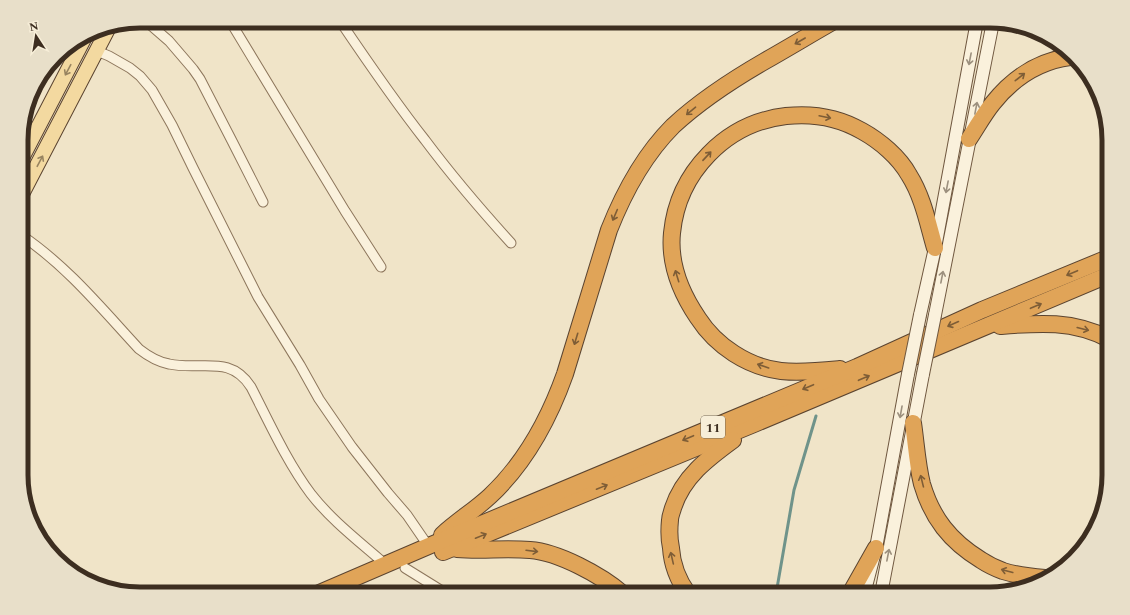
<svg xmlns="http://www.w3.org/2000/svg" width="1130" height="615" font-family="Spectral,serif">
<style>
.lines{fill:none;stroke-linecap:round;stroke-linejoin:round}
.stream{stroke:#6f938a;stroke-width:3}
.street-casing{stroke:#8d765c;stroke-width:11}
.secondary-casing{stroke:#6f573f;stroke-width:14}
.primary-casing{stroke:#5b4430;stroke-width:16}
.highway-casing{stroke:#5b4430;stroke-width:18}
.street{stroke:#faf1dc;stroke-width:9}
.secondary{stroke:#faf1dc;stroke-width:12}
.primary{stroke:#f3d9a0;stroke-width:14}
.highway{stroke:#e0a458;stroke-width:16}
.secondary-bridge-casing{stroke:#6f573f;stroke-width:14;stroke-linecap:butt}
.secondary-bridge{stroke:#faf1dc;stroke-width:12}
.oneway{stroke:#7e5d36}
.oneway2{stroke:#9c907e}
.oneway3{stroke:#988460}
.labels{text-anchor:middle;stroke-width:3;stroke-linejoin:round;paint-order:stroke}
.shield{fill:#f7eed8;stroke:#756857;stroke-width:1}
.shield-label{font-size:13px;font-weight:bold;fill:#3d2e20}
.rim{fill:none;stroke:#3d2e20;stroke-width:5}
</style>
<rect width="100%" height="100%" fill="#f0e4c8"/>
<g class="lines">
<path class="stream" d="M 776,594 L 794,490 L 816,416"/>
<g class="street-casing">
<g id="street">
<path d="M 146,21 L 169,41 L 193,69 L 200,79 L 232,141 L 263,202"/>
<path d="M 230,21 L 345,211 L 381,267"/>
<path d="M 340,21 C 367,61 395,102 425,140 C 452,176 481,210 511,243"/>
<path d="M 97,51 L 109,56 L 130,68 L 140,76 L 152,90 L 172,125 L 193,168 L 258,297 L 300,365 L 319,399 L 352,447 L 388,493 L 407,515 L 429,547"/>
<path d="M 21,235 C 67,266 102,309 139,349 C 148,356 158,362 169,364 C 201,371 230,354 251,387 C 269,422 287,462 311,494 C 332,521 360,542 386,565"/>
<path d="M 405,568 L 447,594"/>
</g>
</g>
<g class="secondary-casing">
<g id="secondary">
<path d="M 920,315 L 935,248 L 977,21"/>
<path d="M 935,315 L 993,22"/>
<path d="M 864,594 L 876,548 L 908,374"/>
<path d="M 881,594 L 923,374"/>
</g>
</g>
<g class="primary-casing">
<g id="primary">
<path d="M 21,160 L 86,35"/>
<path d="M 21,196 L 109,27"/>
</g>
</g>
<g class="highway-casing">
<g id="highway">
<path d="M 969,139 C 977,127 984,114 993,103 C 1013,78 1039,61 1070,57"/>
<path d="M 1000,326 C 1038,323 1073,320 1109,339"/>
<path d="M 840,369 C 820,371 801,373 781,371 C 748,367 716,346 698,318 C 681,293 669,263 672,233 C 678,172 726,123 786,116 C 814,113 838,117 862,131 C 880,141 899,157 909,175 C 923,197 928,224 935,248"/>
<path d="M 913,423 C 916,443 917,464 922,484 C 932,518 950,541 981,560 C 987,564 995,568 1003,571 C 1016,575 1031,577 1045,578"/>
<path d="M 442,535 C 457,521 475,510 490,496 C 525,463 549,419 565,374 L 609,230 C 624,192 644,155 673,126 C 701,100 732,80 765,61 C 788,48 811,34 834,21"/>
<path d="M 457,549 C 481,551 505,548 530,550 C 558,552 601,575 623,594"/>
<path d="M 443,552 L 754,424 L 1108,275"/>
<path d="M 317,594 L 431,545 L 857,367 L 982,310 L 1108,258"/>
<path d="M 688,594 C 678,580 672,564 671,548 C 669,539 669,530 670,520 C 670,516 672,512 673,508 C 683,477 707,459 733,440"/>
<path d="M 850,594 L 876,548"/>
</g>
</g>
<use href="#street" class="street"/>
<use href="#secondary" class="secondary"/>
<use href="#primary" class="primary"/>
<use href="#highway" class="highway"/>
<g class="secondary-bridge-casing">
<g id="secondary-bridge">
<path d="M 908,374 L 920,315"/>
<path d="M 923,374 L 935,315"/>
</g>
</g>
<use href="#secondary-bridge" class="secondary-bridge"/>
</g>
<defs><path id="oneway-shaft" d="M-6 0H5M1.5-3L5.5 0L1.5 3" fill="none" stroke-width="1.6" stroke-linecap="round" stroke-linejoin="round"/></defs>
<g class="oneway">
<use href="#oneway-shaft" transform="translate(800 41) rotate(150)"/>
<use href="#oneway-shaft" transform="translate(1020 77) rotate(-38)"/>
<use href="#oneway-shaft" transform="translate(691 111) rotate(140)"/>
<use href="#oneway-shaft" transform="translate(825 117) rotate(12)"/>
<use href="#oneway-shaft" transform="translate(707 156) rotate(-47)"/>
<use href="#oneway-shaft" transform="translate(615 215) rotate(113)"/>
<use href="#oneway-shaft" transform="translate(1072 273) rotate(157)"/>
<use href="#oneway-shaft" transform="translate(677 276) rotate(-107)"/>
<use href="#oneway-shaft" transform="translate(1036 306) rotate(-23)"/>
<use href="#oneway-shaft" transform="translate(953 324) rotate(156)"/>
<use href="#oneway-shaft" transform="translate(1083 329) rotate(14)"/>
<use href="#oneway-shaft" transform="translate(576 339) rotate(107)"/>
<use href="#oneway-shaft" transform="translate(763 366) rotate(-161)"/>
<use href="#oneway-shaft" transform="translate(864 378) rotate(-23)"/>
<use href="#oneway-shaft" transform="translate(808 387) rotate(157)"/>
<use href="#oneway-shaft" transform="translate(688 438) rotate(157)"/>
<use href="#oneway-shaft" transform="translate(922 481) rotate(-104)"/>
<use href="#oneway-shaft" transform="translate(602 487) rotate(-22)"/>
<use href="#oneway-shaft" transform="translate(481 536) rotate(-22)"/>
<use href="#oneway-shaft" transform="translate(532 551) rotate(7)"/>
<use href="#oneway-shaft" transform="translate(672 558) rotate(-103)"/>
<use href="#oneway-shaft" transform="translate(1007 571) rotate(-165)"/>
</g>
<g class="oneway2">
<use href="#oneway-shaft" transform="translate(970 59) rotate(101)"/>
<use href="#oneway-shaft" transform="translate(976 108) rotate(-79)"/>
<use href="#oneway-shaft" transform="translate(947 187) rotate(101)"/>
<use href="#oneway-shaft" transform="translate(942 277) rotate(-79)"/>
<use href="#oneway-shaft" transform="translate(901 412) rotate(100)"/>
<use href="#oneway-shaft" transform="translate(888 555) rotate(-79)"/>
</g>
<g class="oneway3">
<use href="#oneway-shaft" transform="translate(68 70) rotate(118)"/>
<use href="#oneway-shaft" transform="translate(40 161) rotate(-62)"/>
</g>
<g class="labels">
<rect class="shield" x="701" y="416" width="24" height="22" rx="3"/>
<g class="shield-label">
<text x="713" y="432">11</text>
</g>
</g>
<path d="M0 0H1130V615H0ZM140 28H990A112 112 0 0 1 1102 140V475A112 112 0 0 1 990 587H140A112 112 0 0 1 28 475V140A112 112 0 0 1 140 28Z" fill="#e8dfc9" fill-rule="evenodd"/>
<path class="rim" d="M140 28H990A112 112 0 0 1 1102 140V475A112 112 0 0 1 990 587H140A112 112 0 0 1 28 475V140A112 112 0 0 1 140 28Z"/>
<g transform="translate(36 36) rotate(348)" stroke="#f7eed8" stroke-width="3" paint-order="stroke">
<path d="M0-3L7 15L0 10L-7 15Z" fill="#3d2e20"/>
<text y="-6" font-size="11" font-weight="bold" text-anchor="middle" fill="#3d2e20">N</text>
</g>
</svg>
